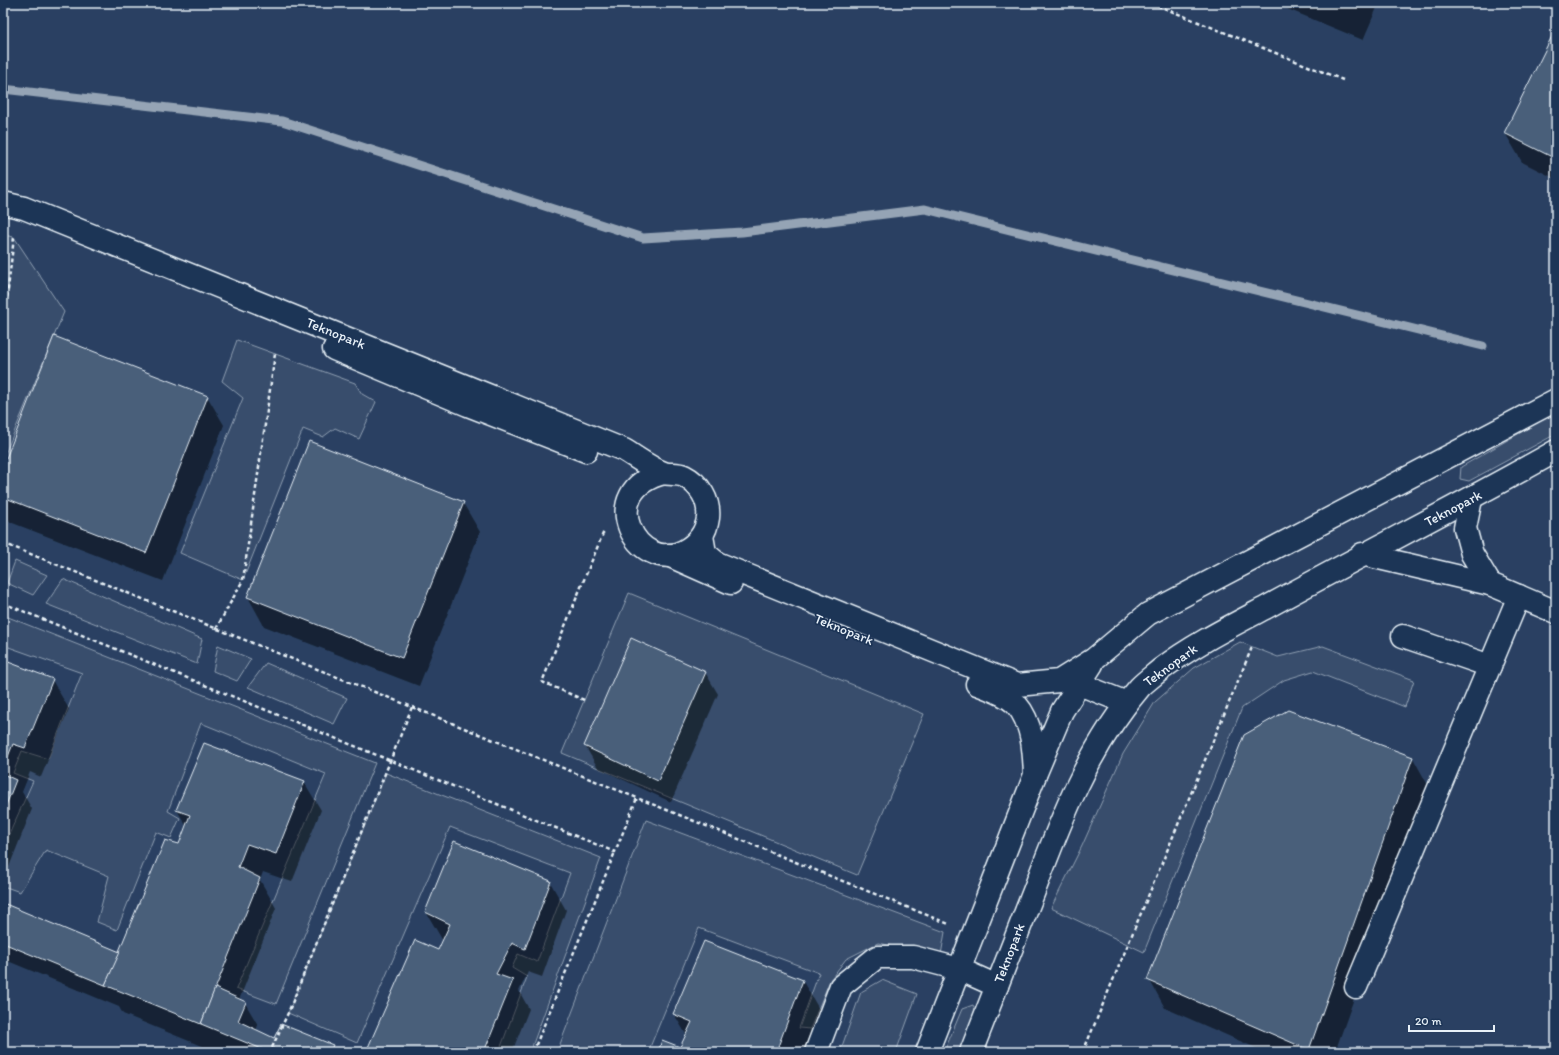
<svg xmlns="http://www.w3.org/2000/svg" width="1559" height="1055" font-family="Itim,sans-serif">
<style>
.built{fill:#2a4162}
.green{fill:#374d6c;stroke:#909fb2}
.shadow{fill:#0007}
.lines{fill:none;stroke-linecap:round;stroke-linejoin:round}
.stream{stroke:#95a4b5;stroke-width:9}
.building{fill:#495e7a;stroke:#e8f1f8}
.minor-casing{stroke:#e8f1f8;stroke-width:25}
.path{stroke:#e8f1f8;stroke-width:2.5;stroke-dasharray:4 3;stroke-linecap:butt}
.minor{stroke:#1d3557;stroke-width:22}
.labels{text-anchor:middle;stroke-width:3.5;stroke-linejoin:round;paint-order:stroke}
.street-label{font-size:14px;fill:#e8f1f8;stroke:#1d3557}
</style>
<rect width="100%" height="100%" fill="#1d3557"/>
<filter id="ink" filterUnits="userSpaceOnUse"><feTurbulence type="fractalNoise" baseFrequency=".025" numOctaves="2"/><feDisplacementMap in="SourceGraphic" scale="8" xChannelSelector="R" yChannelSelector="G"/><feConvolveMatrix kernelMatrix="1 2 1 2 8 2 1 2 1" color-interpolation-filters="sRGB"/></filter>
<g filter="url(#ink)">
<rect class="built" x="3" y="3" width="1553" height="1049"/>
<g class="green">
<path d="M 3,235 L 14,237 L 64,312 L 3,459 Z"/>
<path d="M 237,340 L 355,383 L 362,394 L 376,402 L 359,439 L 335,428 L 323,437 L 303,429 L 243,580 L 180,553 L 243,398 L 222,381 Z"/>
<path d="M 1556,412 L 1556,434 L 1469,481 L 1460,479 L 1461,467 Z"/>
<path d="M 15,561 L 47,575 L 33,595 L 7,583 Z"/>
<path d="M 63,579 L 202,639 L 197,664 L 46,604 Z"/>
<path d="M 629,593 L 924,714 L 857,875 L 562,753 Z"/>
<path d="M 3,615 L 375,763 L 276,1004 L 236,989 L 326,774 L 201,723 L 168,811 L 180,818 L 171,838 L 156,832 L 117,930 L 97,922 L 109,876 L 46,850 L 20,892 L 3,886 L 3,848 L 33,781 L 13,773 L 22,751 L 48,759 L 82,673 L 3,645 Z"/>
<path d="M 1240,642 L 1278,657 L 1323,646 L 1414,680 L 1405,707 L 1313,671 L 1284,680 L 1242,708 L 1144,952 L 1051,908 L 1082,846 L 1123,754 L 1155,702 L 1194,668 Z"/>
<path d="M 218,645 L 251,659 L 237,681 L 213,671 Z"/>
<path d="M 266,663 L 347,698 L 334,724 L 248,687 Z"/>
<path d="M 386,773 L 601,858 L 530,1052 L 499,1052 L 527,977 L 512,968 L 518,954 L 537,962 L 570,873 L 450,827 L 357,1043 L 288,1013 Z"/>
<path d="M 646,820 L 945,932 L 941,955 L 878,943 L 846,959 L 830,980 L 810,1029 L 799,1028 L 819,973 L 699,928 L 648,1052 L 557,1052 Z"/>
<path d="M 882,980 L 917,994 L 896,1052 L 840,1052 L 861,992 Z"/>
<path d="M 973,1005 L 976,1011 L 959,1052 L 944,1052 L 962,1009 Z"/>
</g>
<g class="shadow">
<path d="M 1273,3 L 1379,3 L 1363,40 Z"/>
<path d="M 1556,37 L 1556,179 L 1522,162 L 1505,133 Z"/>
<path d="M 207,396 L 224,425 L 163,581 L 10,522 L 3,509 L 3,469 Z"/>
<path d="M 463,503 L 480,532 L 419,686 L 264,626 L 248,597 Z"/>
<path d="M 3,661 L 52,680 L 69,709 L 41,777 L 30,772 L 22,792 L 32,809 L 3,882 Z"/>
<path d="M 705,672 L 718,694 L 671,802 L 598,768 L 585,746 Z"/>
<path d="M 1413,758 L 1429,787 L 1335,1052 L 1265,1052 L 1165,1008 L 1149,979 Z"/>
<path d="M 304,782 L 321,810 L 292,882 L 263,872 L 260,880 L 276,908 L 239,1000 L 245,1003 L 258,1025 L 256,1031 L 275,1040 L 332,1045 L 336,1052 L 228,1052 L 219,1048 L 216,1052 L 123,1014 L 119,1007 L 3,959 L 3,904 L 119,953 L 179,845 L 187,827 L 177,810 Z"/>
<path d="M 550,882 L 566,910 L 542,977 L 528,972 L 519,991 L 529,1009 L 512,1052 L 367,1052 L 439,952 L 443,941 L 426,912 Z"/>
<path d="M 802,980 L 819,1009 L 803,1052 L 659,1052 L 681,1048 L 687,1036 L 674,1014 Z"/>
</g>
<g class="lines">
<path class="stream" d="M 3,89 L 282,121 L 643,238 L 742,232 L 925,209 L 1483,346"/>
</g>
<g class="building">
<path d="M 1553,34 L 1556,36 L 1556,159 L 1504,133 Z"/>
<path d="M 54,336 L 208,396 L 146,553 L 3,497 L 3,466 Z"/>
<path d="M 309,441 L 464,502 L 402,658 L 247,597 Z"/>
<path d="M 631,638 L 706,672 L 658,781 L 584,746 Z"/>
<path d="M 3,660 L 53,679 L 25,748 L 13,744 L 3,769 Z"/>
<path d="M 1288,710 L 1413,757 L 1309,1050 L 1147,980 L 1244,735 Z"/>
<path d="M 204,743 L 305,781 L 276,854 L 247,844 L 238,867 L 260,878 L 201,1024 L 105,985 L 165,840 L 179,844 L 190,815 L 176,810 Z"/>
<path d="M 3,774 L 16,780 L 3,813 Z"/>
<path d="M 454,841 L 551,881 L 525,949 L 512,943 L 496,974 L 513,980 L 484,1052 L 366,1052 L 415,940 L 438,950 L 450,924 L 425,912 Z"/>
<path d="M 3,903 L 120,952 L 105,985 L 3,943 Z"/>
<path d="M 704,941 L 803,980 L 776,1052 L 658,1052 L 662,1040 L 680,1047 L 692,1022 L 673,1014 Z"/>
<path d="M 215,988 L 246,1002 L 238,1021 L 274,1038 L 281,1024 L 333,1045 L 330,1052 L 269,1052 L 201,1024 Z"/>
</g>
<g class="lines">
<g class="minor-casing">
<g id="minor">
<path d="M 3,203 L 24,208 L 624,450 C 636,457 650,468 664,473 C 670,475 677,473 684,476 C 700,484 710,501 708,518 C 706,533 697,544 684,551 C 637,576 593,490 664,473"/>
<path d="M 334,349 L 468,405 L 586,451"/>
<path d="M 1471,499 L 1465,528 L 1472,554 L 1490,584"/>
<path d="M 702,536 L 705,553 L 717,563 L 1017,685 L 1059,681 L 1094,659 L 1148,614 L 1556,400"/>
<path d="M 1362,554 L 1490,584 L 1556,612"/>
<path d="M 668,555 L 731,583"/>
<path d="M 1403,636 L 1490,666"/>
<path d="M 977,684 C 990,689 1006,694 1016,704 C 1033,723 1034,752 1035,775"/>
<path d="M 1079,684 L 1127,703"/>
<path d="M 1356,987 L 1519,596"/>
<path d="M 816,1052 L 841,986 L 877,957 L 913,957 L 959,969 L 997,986"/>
<path d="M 927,1052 L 1035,775 L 1062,711 L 1092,664"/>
<path d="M 971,1052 C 992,998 1013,944 1034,891 C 1061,819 1089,746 1140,687 C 1146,681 1153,676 1160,670 C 1193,645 1231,626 1267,607 C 1363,554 1461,505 1556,451"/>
</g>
</g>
<g class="path">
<path d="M 1151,3 L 1343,80"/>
<path d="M 3,332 L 14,237"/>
<path d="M 3,543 L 412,707 L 288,1013 L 270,1052"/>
<path d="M 3,603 L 615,852 L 637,798"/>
<path d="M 216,629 L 243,580 L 275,354"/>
<path d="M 584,700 L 542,682 L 604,531"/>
<path d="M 412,707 L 949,924"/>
<path d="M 533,1052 L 615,852"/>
<path d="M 1083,1052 L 1253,645"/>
</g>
<use href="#minor" class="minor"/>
</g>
</g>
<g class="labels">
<g class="street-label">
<text transform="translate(336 333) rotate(22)" y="5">Teknopark</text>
<text transform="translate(1453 508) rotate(-28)" y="5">Teknopark</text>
<text transform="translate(844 629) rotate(22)" y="5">Teknopark</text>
<text transform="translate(1170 665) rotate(-36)" y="5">Teknopark</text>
<text transform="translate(1009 953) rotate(-69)" y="5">Teknopark</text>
</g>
</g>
<rect width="1559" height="1055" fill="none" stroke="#1d3557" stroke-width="16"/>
<rect x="8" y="8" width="1543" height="1039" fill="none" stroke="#e8f1f8" stroke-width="1.5" filter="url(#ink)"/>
<path d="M1409 1025v6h85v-6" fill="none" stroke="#e8f1f8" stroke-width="2"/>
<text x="1415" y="1025" font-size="12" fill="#e8f1f8" stroke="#1d3557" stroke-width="3" paint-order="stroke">20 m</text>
</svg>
